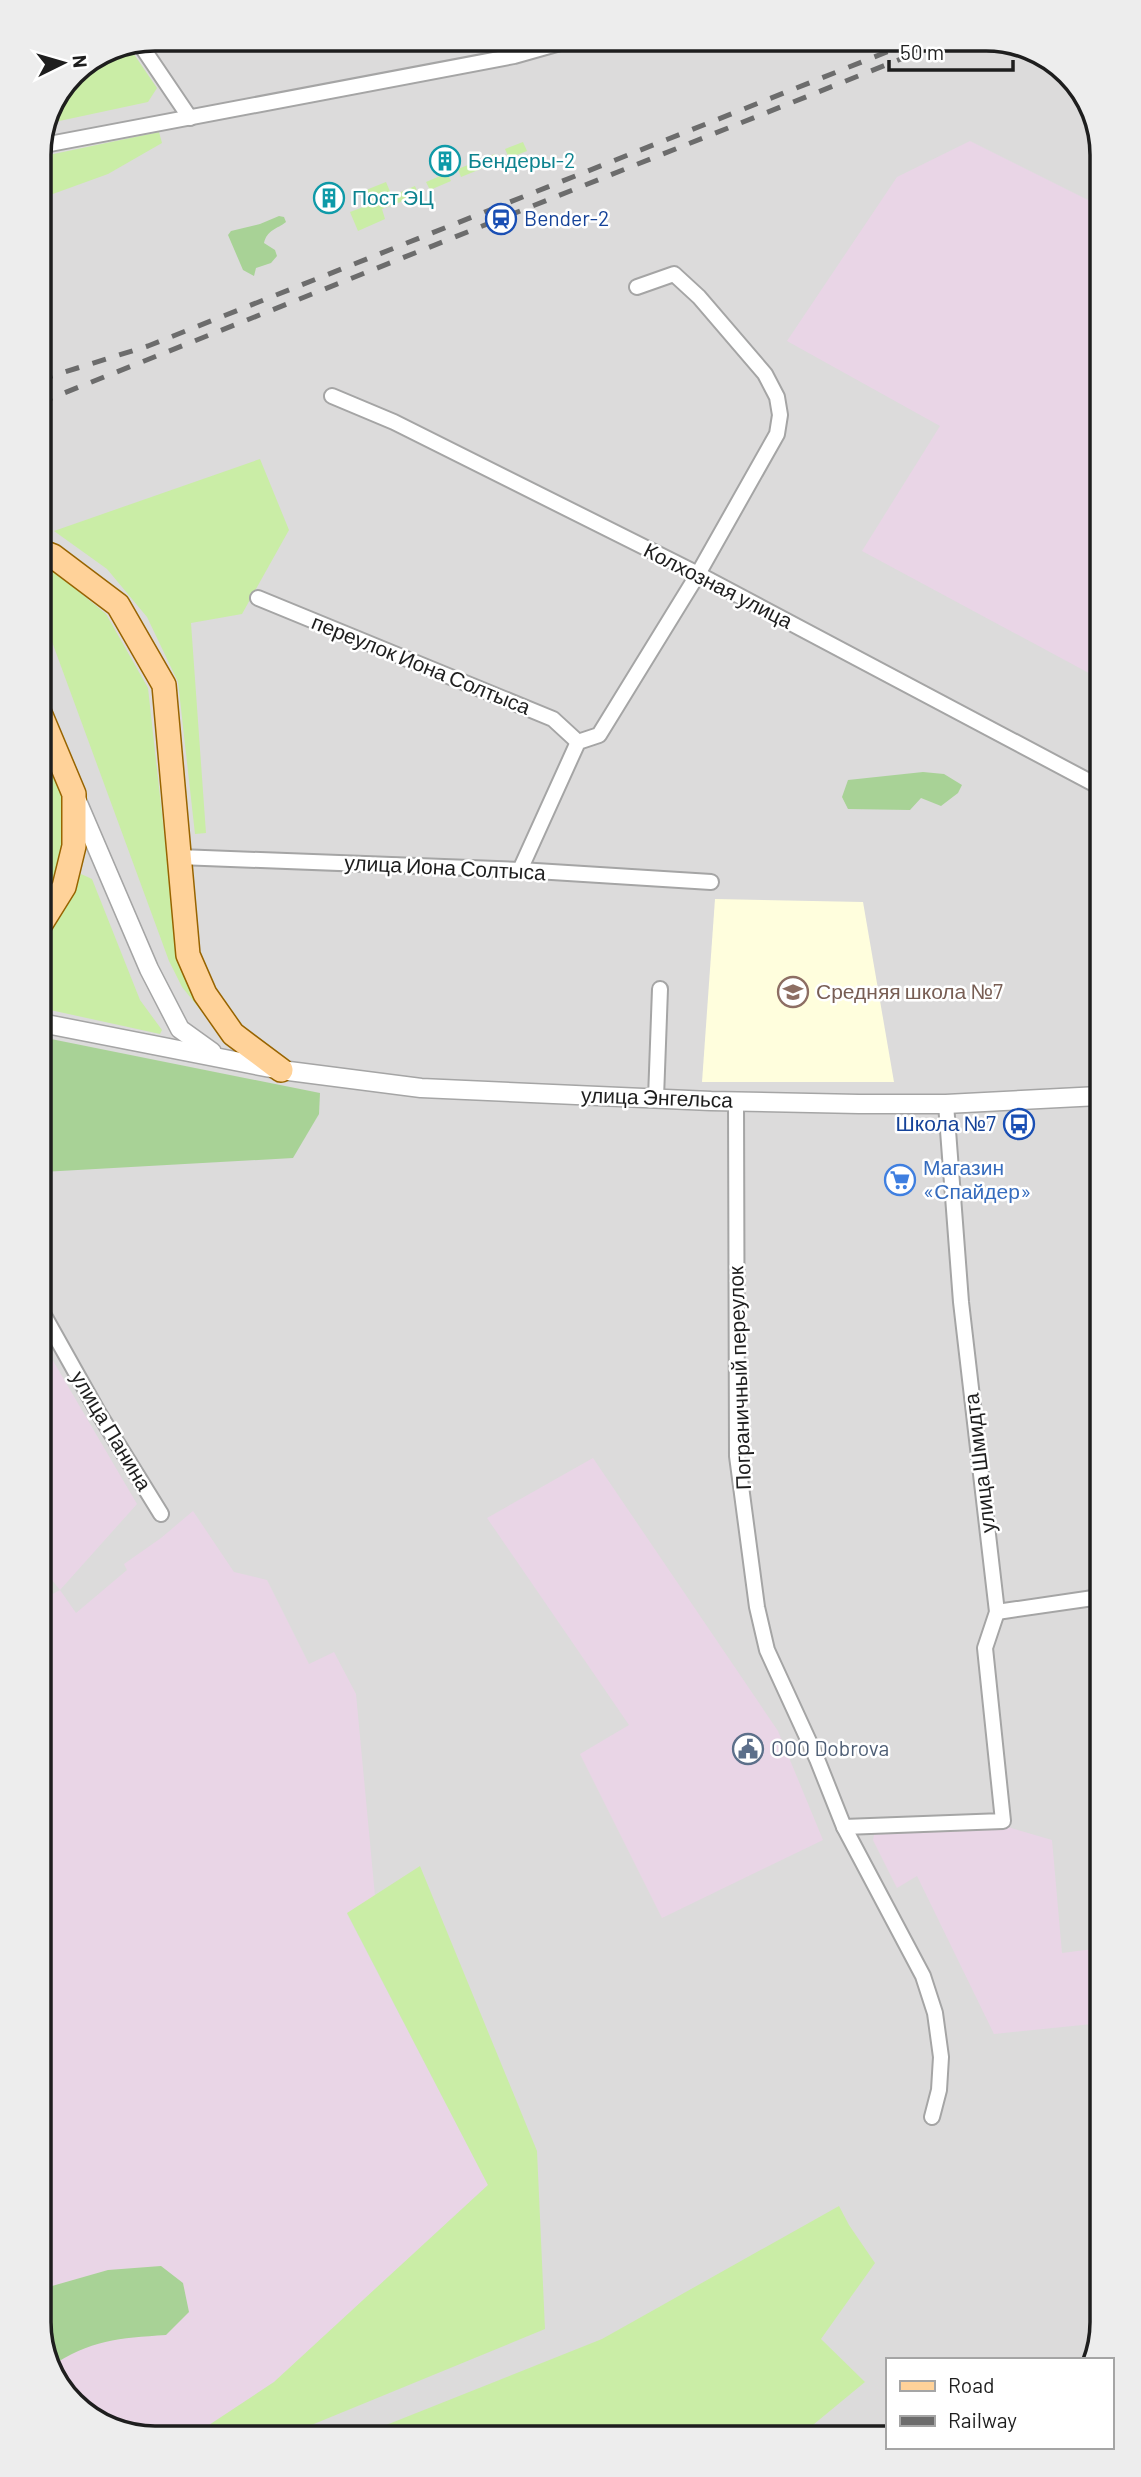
<svg xmlns="http://www.w3.org/2000/svg" width="1141" height="2477" font-family="Barlow,sans-serif">
<style>
.residential{fill:#dcdbdb}
.industrial{fill:#e9d5e6}
.education{fill:#fffedd}
.grass{fill:#caeda6}
.forest{fill:#a8d296}
.lines{fill:none;stroke-linecap:round;stroke-linejoin:round}
.minor-casing{stroke:#a5a5a5;stroke-width:18}
.tertiary-casing{stroke:#a5a5a5;stroke-width:21}
.primary-casing{stroke:#986400;stroke-width:26}
.minor{stroke:#fff;stroke-width:14}
.tertiary{stroke:#fff;stroke-width:18}
.primary{stroke:#ffd299;stroke-width:23}
.rail{stroke:#6c6c6c;stroke-width:5;stroke-dasharray:14 14;stroke-linecap:butt}
.labels{text-anchor:middle;stroke-width:5;stroke-linejoin:round;paint-order:stroke}
.culture-label{font-size:21px;fill:#0d838f;stroke:#fff;text-anchor:start}
.transit-label{font-size:21px;fill:#164399;stroke:#fff;text-anchor:start}
.street-label{font-size:21px;fill:#1e1e1e;stroke:#fff}
.education-label{font-size:21px;fill:#785e54;stroke:#fff;text-anchor:start}
.shop-label{font-size:21px;fill:#366cbe;stroke:#fff;text-anchor:start}
.service-label{font-size:21px;fill:#4e5e75;stroke:#fff;text-anchor:start}
.rim{fill:none;stroke:#1e1e1e;stroke-width:3.5}
</style>
<rect width="100%" height="100%" fill="#f0ece4"/>
<path class="residential" d="M 994,39 L 1057,62 L 1096,117 L 1102,2323 L 1091,2360 L 887,2360 L 887,2433 L 147,2438 L 84,2415 L 45,2360 L 39,148 L 73,72 L 111,47 Z"/>
<g class="industrial">
<path d="M 970,141 L 1096,204 L 1098,678 L 862,551 L 940,426 L 787,341 L 897,177 Z"/>
<path d="M 42,1342 L 137,1504 L 60,1590 L 76,1613 L 127,1570 L 124,1564 L 161,1538 L 193,1511 L 234,1572 L 267,1580 L 309,1664 L 334,1652 L 356,1694 L 375,1896 L 347,1914 L 488,2185 L 274,2382 L 203,2429 L 122,2429 L 84,2415 L 45,2360 L 43,1599 L 60,1590 L 43,1569 Z"/>
<path d="M 593,1458 L 778,1731 L 823,1840 L 662,1918 L 580,1754 L 629,1725 L 487,1518 Z"/>
<path d="M 1001,1825 L 1052,1840 L 1062,1953 L 1101,1948 L 1102,2023 L 994,2034 L 917,1876 L 897,1888 L 873,1840 L 875,1830 Z"/>
</g>
<path class="education" d="M 715,899 L 863,902 L 894,1082 L 702,1082 Z"/>
<g class="grass">
<path d="M 111,47 L 129,47 L 157,88 L 148,102 L 50,123 L 73,72 Z"/>
<path d="M 159,132 L 162,143 L 108,174 L 39,199 L 39,157 Z"/>
<path d="M 523,142 L 527,151 L 509,158 L 505,149 Z"/>
<path d="M 495,154 L 498,162 L 461,177 L 458,169 Z"/>
<path d="M 447,173 L 451,181 L 430,190 L 426,182 Z"/>
<path d="M 386,182 L 392,196 L 415,186 L 419,195 L 382,209 L 385,219 L 358,231 L 350,212 L 371,204 L 366,190 Z"/>
<path d="M 260,459 L 289,530 L 242,614 L 191,623 L 206,833 L 195,834 L 178,682 L 147,617 L 107,569 L 54,531 Z"/>
<path d="M 40,565 L 50,568 L 106,614 L 148,688 L 178,959 L 192,993 L 207,1018 L 182,987 L 169,961 L 40,609 Z"/>
<path d="M 40,736 L 64,792 L 67,845 L 47,897 L 41,905 Z"/>
<path d="M 81,874 L 92,879 L 140,1000 L 162,1030 L 160,1034 L 41,1008 L 41,942 C 61,923 67,896 81,874 Z"/>
<path d="M 420,1866 L 537,2151 L 545,2329 L 309,2426 L 316,2437 L 147,2438 L 122,2429 L 203,2429 L 274,2382 L 488,2185 L 347,1913 Z"/>
<path d="M 839,2206 L 849,2225 L 875,2263 L 821,2339 L 865,2382 L 802,2434 L 356,2437 L 602,2339 Z"/>
</g>
<g class="forest">
<path d="M 279,216 L 284,217 L 286,222 C 277,229 267,230 264,243 L 275,250 L 277,256 L 271,263 L 256,268 L 254,276 L 243,270 L 228,235 L 231,231 L 260,224 Z"/>
<path d="M 923,772 L 944,774 L 962,785 L 958,793 L 941,806 L 921,798 L 910,810 L 848,809 L 842,797 L 848,780 Z"/>
<path d="M 41,1037 L 320,1093 L 319,1114 L 293,1158 L 42,1172 Z"/>
<path d="M 161,2266 L 183,2283 L 189,2312 L 166,2335 C 119,2338 90,2340 50,2367 L 45,2360 L 45,2288 L 108,2270 Z"/>
</g>
<g class="lines">
<g class="minor-casing">
<g id="minor">
<path d="M 142,47 L 190,118"/>
<path d="M 39,146 L 514,56 L 560,43"/>
<path d="M 332,396 L 394,422 L 698,574 L 1098,786"/>
<path d="M 258,598 L 553,719 L 578,742"/>
<path d="M 179,857 L 520,870 L 711,882"/>
<path d="M 520,870 L 578,742 L 599,735 L 698,574 L 777,434 L 780,415 L 777,397 L 765,374 L 699,297 L 674,274 L 637,287"/>
<path d="M 656,1098 L 660,989"/>
<path d="M 736,1101 L 737,1456 L 757,1607 L 767,1650 L 817,1759 L 844,1827 L 923,1976 L 935,2013 L 941,2057 L 939,2090 L 932,2117"/>
<path d="M 42,1312 L 98,1412 L 161,1514"/>
<path d="M 997,1612 L 1100,1597"/>
<path d="M 844,1827 L 1003,1821 L 985,1648 L 997,1612 L 961,1302 L 946,1104"/>
</g>
</g>
<g class="tertiary-casing">
<g id="tertiary">
<path d="M 77,801 L 149,969 L 180,1029 L 212,1052"/>
<path d="M 41,1023 L 281,1070 L 421,1088 L 711,1101 L 859,1104 L 946,1104 L 1099,1096"/>
</g>
</g>
<g class="primary-casing">
<g id="primary">
<path d="M 40,551 L 53,556 L 118,605 L 164,685 L 188,955 L 205,994 L 233,1034 L 281,1070"/>
<path d="M 40,713 L 74,794 L 74,846 L 64,887 L 41,924"/>
</g>
</g>
<use href="#minor" class="minor"/>
<use href="#tertiary" class="tertiary"/>
<use href="#primary" class="primary"/>
<g class="rail">
<path d="M 39,380 L 148,346 L 917,40"/>
<path d="M 39,403 L 951,39"/>
</g>
</g>
<defs>
<g id="building-ring" transform="scale(1.575)"><circle r="9.5" fill="#fff" stroke="#0f9aa8" stroke-width="1.5"/><path d="M-4-6H4V6H1V3H-1V6H-4ZM-2.5-4.3h1.7v1.8h-1.7ZM.8-4.3h1.7v1.8H.8ZM-2.5-1h1.7V.8h-1.7ZM.8-1h1.7V.8H.8Z" fill="#0f9aa8"/></g>
<g id="station-ring" transform="scale(1.575)"><circle r="9.5" fill="#fff" stroke="#1a4fb4" stroke-width="1.5"/><path d="M-3-6H3Q5-6 5-4V2Q5 4 3 4L4.5 6H3L1.5 4h-3L-3 6H-4.5L-3 4Q-5 4-5 2V-4Q-5-6-3-6ZM-3.5-4v3h7v-3ZM-3.5 1v1.5H-2V1ZM2 1v1.5H3.5V1Z" fill="#1a4fb4"/></g>
<g id="school-ring" transform="scale(1.575)"><circle r="9.5" fill="#fff" stroke="#8d6e63" stroke-width="1.5"/><path d="M0-5L7-2L0 1L-7-2ZM-4 1L0 2.5L4 1V4Q0 6-4 4Z" fill="#8d6e63"/></g>
<g id="bus-ring" transform="scale(1.575)"><circle r="9.5" fill="#fff" stroke="#1a4fb4" stroke-width="1.5"/><path d="M-5-6H5V4H4V6H2V4H-2V6H-4V4H-5ZM-3.5-4V0h7V-4ZM-3.5 1.2v1.5H-2V1.2ZM2 1.2v1.5H3.5V1.2Z" fill="#1a4fb4"/></g>
<g id="supermarket-ring" transform="scale(1.575)"><circle r="9.5" fill="#fff" stroke="#3f7fe0" stroke-width="1.5"/><path d="M-6-5.5h2.5l.6 2H6L4.5 2H-2.5L-4.4-4H-6ZM-1.5 3.2a1.3 1.3 0 1 0 .1 0ZM3 3.2a1.3 1.3 0 1 0 .1 0Z" fill="#3f7fe0"/></g>
<g id="civic-ring" transform="scale(1.575)"><circle r="9.5" fill="#fff" stroke="#5c6f8a" stroke-width="1.5"/><path d="M-.6-6.5H3V-4.5H.6V-3L4-1V1h2V6H-6V1h2V-1L-.6-3ZM-1.2 2.5V6h2.4V2.5Z" fill="#5c6f8a"/></g>
</defs>
<g fill-rule="evenodd">
<use href="#building-ring" x="445" y="161"/>
<use href="#building-ring" x="329" y="198"/>
<use href="#station-ring" x="501" y="219"/>
<use href="#school-ring" x="793" y="992"/>
<use href="#bus-ring" x="1019" y="1124"/>
<use href="#supermarket-ring" x="900" y="1180"/>
<use href="#civic-ring" x="748" y="1749"/>
</g>
<g class="labels">
<g class="culture-label">
<text x="468" y="168">Бендеры-2</text>
<text x="352" y="205">Пост ЭЦ</text>
</g>
<g class="transit-label">
<text x="524" y="226">Bender-2</text>
<text x="996" y="1131" text-anchor="end">Школа №7</text>
</g>
<g class="street-label">
<text transform="translate(718 586) rotate(27)" y="7">Колхозная улица</text>
<text transform="translate(421 665) rotate(22)" y="7">переулок Иона Солтыса</text>
<text transform="translate(445 868) rotate(3)" y="7">улица Иона Солтыса</text>
<text transform="translate(657 1098) rotate(2)" y="7">улица Энгельса</text>
<text transform="translate(740 1378) rotate(-92)" y="7">Пограничный переулок</text>
<text transform="translate(111 1431) rotate(59)" y="7">улица Панина</text>
<text transform="translate(980 1463) rotate(-97)" y="7">улица Шмидта</text>
</g>
<g class="education-label">
<text x="816" y="999">Средняя школа №7</text>
</g>
<g class="shop-label">
<text x="923" y="1175">Магазин<tspan x="923" dy="24">«Спайдер»</tspan></text>
</g>
<g class="service-label">
<text x="771" y="1756">OOO Dobrova</text>
</g>
</g>
<path d="M0 0H1141V2477H0ZM155 51H986A104 104 0 0 1 1090 155V2322A104 104 0 0 1 986 2426H155A104 104 0 0 1 51 2322V155A104 104 0 0 1 155 51Z" fill="#ededed" fill-rule="evenodd"/>
<path class="rim" d="M155 51H986A104 104 0 0 1 1090 155V2322A104 104 0 0 1 986 2426H155A104 104 0 0 1 51 2322V155A104 104 0 0 1 155 51Z"/>
<rect x="886" y="2358" width="228" height="91" fill="#ffffff" stroke="#a5a5a5" stroke-width="2"/>
<rect x="900" y="2381" width="35" height="10" fill="#ffd299" stroke="#a5a5a5" stroke-width="2"/>
<text x="948" y="2393" font-size="21" fill="#1e1e1e">Road</text>
<rect x="900" y="2416" width="35" height="10" fill="#6c6c6c" stroke="#a5a5a5" stroke-width="2"/>
<text x="948" y="2428" font-size="21" fill="#1e1e1e">Railway</text>
<g transform="translate(63 63) rotate(85)" stroke="#ffffff" stroke-width="5" paint-order="stroke">
<path d="M0-5L12 26L0 18L-12 26Z" fill="#1e1e1e"/>
<text y="-10" font-size="19" font-weight="bold" text-anchor="middle" fill="#1e1e1e">N</text>
</g>
<path d="M889 60v10h124v-10" fill="none" stroke="#1e1e1e" stroke-width="3.5"/>
<text x="900" y="60" font-size="21" fill="#1e1e1e" stroke="#ffffff" stroke-width="5" paint-order="stroke">50 m</text>
</svg>
